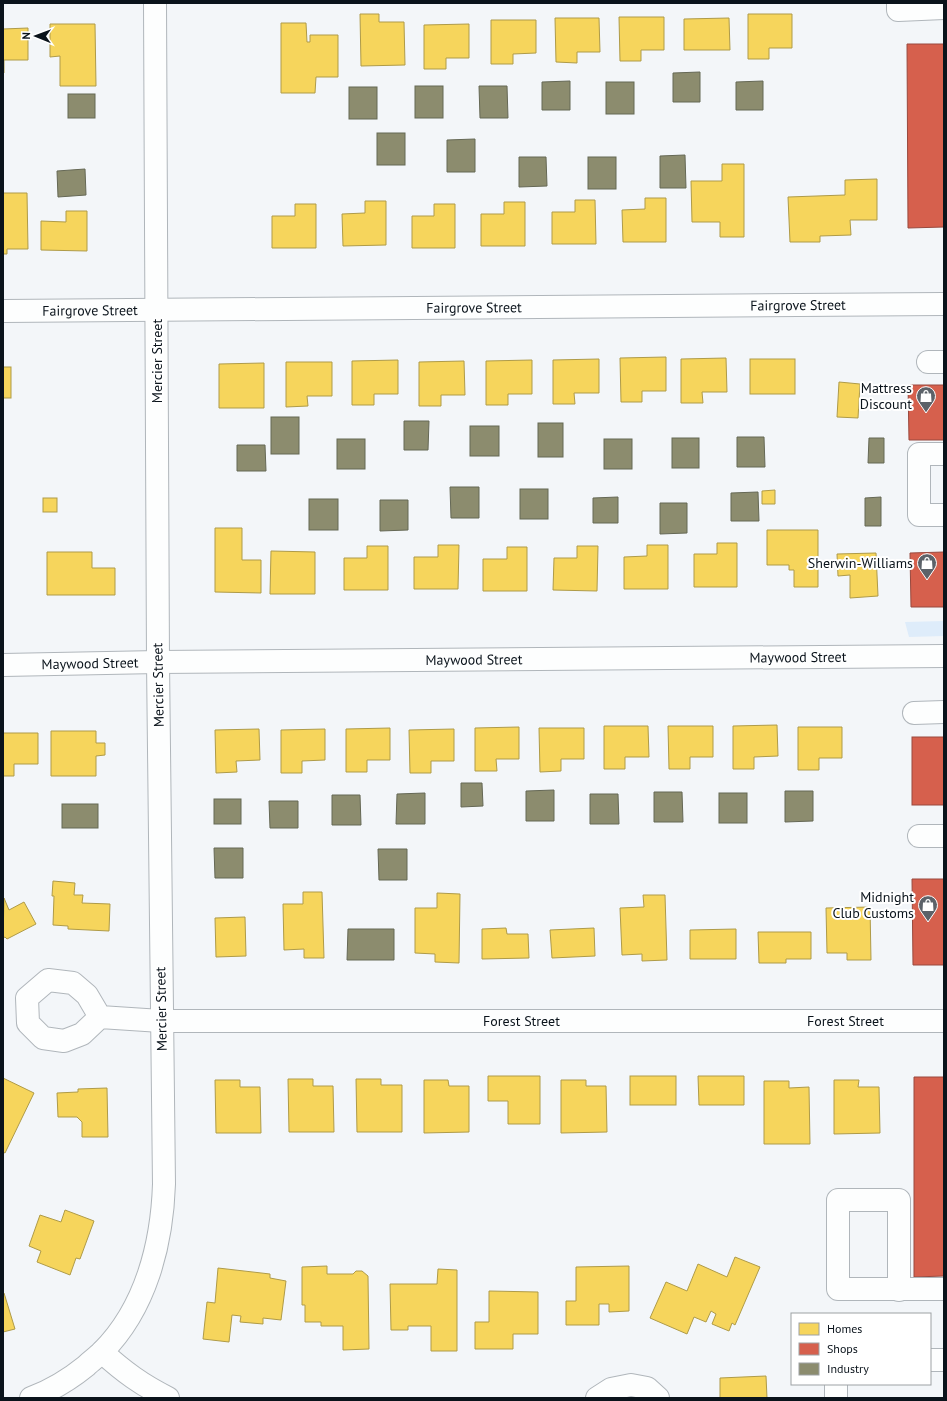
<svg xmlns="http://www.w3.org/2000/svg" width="947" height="1401" font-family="'PT Sans',sans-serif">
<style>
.green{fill:#deecfa}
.homes{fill:#f6d55c;stroke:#af9b48}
.shops{fill:#d6604d;stroke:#99493e}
.industry{fill:#8c8c6e;stroke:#656855}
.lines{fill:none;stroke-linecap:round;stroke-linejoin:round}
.minor-casing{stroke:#b0b6bb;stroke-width:24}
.minor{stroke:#fdfefe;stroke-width:22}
.labels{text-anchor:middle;stroke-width:4;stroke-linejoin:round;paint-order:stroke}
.street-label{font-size:14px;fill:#0a131b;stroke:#fff}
.poi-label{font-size:14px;fill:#0a131b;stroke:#fff;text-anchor:end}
</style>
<rect width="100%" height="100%" fill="#f3f6f9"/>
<path class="green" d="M 944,621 L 944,636 L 909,637 L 905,622 Z"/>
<g class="homes">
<path d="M 360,14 L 379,14 L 379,22 L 404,22 L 405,65 L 361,66 Z"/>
<path d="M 748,14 L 792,14 L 792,48 L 769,48 L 769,59 L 748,59 Z"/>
<path d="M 619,17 L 664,17 L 664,50 L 641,50 L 641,61 L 620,61 Z"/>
<path d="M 555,18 L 599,18 L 600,52 L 577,52 L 577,63 L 556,62 Z"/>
<path d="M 729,18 L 730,50 L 684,50 L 684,19 Z"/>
<path d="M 491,20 L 536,20 L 536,53 L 513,54 L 513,64 L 491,64 Z"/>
<path d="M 281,23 L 306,23 L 307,42 L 310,42 L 310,35 L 338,35 L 338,77 L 316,77 L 315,93 L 281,93 Z"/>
<path d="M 50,24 L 95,24 L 96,86 L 60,86 L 60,56 L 50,57 Z"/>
<path d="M 469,24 L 469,58 L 446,58 L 446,69 L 424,69 L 424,25 Z"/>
<path d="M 28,28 L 28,60 L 4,60 L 4,73 L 3,73 L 3,29 Z"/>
<path d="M 722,164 L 744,164 L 744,237 L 720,237 L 720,222 L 692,222 L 691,181 L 722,181 Z"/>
<path d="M 877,179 L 877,220 L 850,220 L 851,235 L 820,236 L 820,242 L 790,242 L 788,197 L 845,195 L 845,180 Z"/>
<path d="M 3,193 L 27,193 L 28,249 L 7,249 L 7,254 L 3,254 Z"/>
<path d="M 645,198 L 666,198 L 666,242 L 623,242 L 622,210 L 645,209 Z"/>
<path d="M 575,200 L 595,200 L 596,244 L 552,244 L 552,212 L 575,212 Z"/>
<path d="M 365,201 L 386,201 L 386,245 L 343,246 L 342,214 L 365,213 Z"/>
<path d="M 504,202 L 525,202 L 525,246 L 481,246 L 481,214 L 504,214 Z"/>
<path d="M 295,204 L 316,204 L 316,248 L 272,248 L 272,216 L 295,216 Z"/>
<path d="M 434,204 L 455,204 L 455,248 L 412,248 L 412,216 L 434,216 Z"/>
<path d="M 66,211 L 87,211 L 87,251 L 41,250 L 41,221 L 66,222 Z"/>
<path d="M 666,357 L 666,391 L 642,391 L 642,402 L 621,402 L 620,358 Z"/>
<path d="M 726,358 L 727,392 L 702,392 L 703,403 L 681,403 L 681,359 Z"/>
<path d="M 599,359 L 599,393 L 574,393 L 575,404 L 553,404 L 553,360 Z"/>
<rect x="750" y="359" width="45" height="35"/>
<path d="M 398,360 L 398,394 L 374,394 L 374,405 L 352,405 L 352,361 Z"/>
<path d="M 532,360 L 532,394 L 508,394 L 508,405 L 486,405 L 486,361 Z"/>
<path d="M 464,361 L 465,395 L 441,395 L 441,406 L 419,406 L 419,362 Z"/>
<path d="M 286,362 L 332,362 L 332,396 L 307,396 L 308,406 L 286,407 Z"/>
<path d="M 264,363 L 264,408 L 219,408 L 219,364 Z"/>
<rect x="3" y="367" width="8" height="31"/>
<path d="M 839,382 L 860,384 L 858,418 L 837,417 Z"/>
<path d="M 775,490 L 775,504 L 762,504 L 762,491 Z"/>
<rect x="43" y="498" width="14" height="14"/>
<path d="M 215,528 L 242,528 L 242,560 L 261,560 L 261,593 L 215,592 Z"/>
<path d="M 767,530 L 818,530 L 818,587 L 794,587 L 794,570 L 789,570 L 789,565 L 767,565 Z"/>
<path d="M 717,543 L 737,543 L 737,587 L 694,587 L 694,554 L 717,554 Z"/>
<path d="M 438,545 L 459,545 L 458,589 L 414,589 L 414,557 L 438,557 Z"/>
<path d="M 647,545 L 668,545 L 668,589 L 624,589 L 624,557 L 647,556 Z"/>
<path d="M 367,546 L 388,546 L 388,590 L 344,590 L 344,558 L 367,558 Z"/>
<path d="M 577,546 L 598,546 L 597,591 L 553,590 L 554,558 L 577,558 Z"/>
<path d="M 507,547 L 527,547 L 527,591 L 483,591 L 483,559 L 507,559 Z"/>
<path d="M 271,551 L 315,552 L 315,594 L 270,594 Z"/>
<path d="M 47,552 L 92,552 L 92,568 L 115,568 L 115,595 L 47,595 Z"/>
<path d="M 876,553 L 878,596 L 850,598 L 850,575 L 838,576 L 837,554 Z"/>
<path d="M 777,725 L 778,756 L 754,757 L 754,769 L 733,769 L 733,726 Z"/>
<path d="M 604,726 L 648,726 L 649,757 L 625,757 L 625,769 L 604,769 Z"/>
<path d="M 668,726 L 713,726 L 713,757 L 690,757 L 690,769 L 669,769 Z"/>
<path d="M 519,727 L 519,759 L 496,759 L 497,771 L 475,771 L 475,728 Z"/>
<path d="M 798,727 L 842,727 L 842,758 L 819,758 L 819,770 L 798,770 Z"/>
<path d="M 390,728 L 390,760 L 367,760 L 367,772 L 346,772 L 346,729 Z"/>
<path d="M 539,728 L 584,728 L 584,759 L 561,759 L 561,771 L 540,772 Z"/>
<path d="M 259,729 L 260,760 L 236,761 L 237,772 L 216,773 L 215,730 Z"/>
<path d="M 325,729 L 325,760 L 302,761 L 302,773 L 281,773 L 281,730 Z"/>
<path d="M 454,729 L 454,761 L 431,761 L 431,773 L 410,773 L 409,730 Z"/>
<path d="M 51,731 L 96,731 L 96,743 L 105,743 L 105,755 L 96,756 L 96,776 L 51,776 Z"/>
<path d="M 3,733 L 38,733 L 38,764 L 14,764 L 14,776 L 3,776 Z"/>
<path d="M 53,881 L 75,883 L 74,895 L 83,895 L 82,903 L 110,904 L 109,931 L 68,929 L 68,926 L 53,925 L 54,896 L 52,896 Z"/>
<path d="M 303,892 L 322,892 L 324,958 L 304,958 L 304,949 L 284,950 L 283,904 L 303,904 Z"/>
<path d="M 437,893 L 460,894 L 459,963 L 435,962 L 435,954 L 415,953 L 415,908 L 437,908 Z"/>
<path d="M 643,895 L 665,895 L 667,960 L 642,961 L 642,954 L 622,955 L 620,908 L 644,907 Z"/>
<path d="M 4,898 L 9,910 L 24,902 L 36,924 L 7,939 L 5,937 L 3,938 Z"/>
<path d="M 870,907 L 871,960 L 847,960 L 847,953 L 827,953 L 826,908 Z"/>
<path d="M 245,917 L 246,956 L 216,957 L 215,918 Z"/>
<path d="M 506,928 L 507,934 L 528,934 L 529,958 L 482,959 L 482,929 Z"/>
<path d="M 594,928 L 595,956 L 552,958 L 550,930 Z"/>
<path d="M 736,929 L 736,959 L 690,959 L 690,930 Z"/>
<path d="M 758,932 L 811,932 L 811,959 L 786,959 L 786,963 L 759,963 Z"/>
<path d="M 488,1076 L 540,1076 L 540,1124 L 508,1124 L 508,1101 L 488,1101 Z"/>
<rect x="630" y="1076" width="46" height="29"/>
<path d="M 698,1076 L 744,1076 L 744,1105 L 699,1105 Z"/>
<path d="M 3,1078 L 34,1093 L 5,1153 L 3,1152 Z"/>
<path d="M 288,1079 L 313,1079 L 313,1086 L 333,1086 L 334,1132 L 289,1132 Z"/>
<path d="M 356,1079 L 381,1079 L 381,1085 L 402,1085 L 402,1132 L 357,1132 Z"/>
<path d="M 215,1080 L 240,1080 L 240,1087 L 260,1087 L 261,1133 L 216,1133 Z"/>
<path d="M 424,1080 L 448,1080 L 449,1086 L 469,1086 L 469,1132 L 424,1133 Z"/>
<path d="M 561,1080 L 586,1080 L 586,1086 L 606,1086 L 607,1132 L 561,1133 Z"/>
<path d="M 834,1080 L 859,1080 L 858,1087 L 879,1087 L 880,1133 L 834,1134 Z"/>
<path d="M 764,1081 L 789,1081 L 789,1088 L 809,1087 L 810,1144 L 764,1144 Z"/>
<path d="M 107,1088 L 108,1137 L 82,1137 L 82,1122 L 77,1117 L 58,1117 L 57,1093 L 78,1092 L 78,1089 Z"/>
<path d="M 65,1210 L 94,1221 L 80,1259 L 76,1258 L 70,1275 L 37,1262 L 41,1251 L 29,1246 L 40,1215 L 61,1222 Z"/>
<path d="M 735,1257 L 760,1267 L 735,1325 L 732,1323 L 729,1331 L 712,1324 L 716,1314 L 711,1311 L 706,1322 L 694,1317 L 687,1334 L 650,1318 L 666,1282 L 687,1291 L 698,1264 L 727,1277 Z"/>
<path d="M 327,1266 L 327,1274 L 353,1274 L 356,1271 L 362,1271 L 368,1276 L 369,1349 L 343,1350 L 343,1326 L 321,1326 L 321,1322 L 305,1322 L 305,1305 L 302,1305 L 302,1267 Z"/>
<path d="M 629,1266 L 629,1311 L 609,1312 L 609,1304 L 599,1304 L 599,1325 L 566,1325 L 566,1301 L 576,1301 L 576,1267 Z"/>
<path d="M 218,1268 L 270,1274 L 270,1278 L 286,1281 L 281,1320 L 263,1318 L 263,1324 L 240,1322 L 241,1316 L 232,1315 L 229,1342 L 203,1339 L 207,1302 L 215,1303 Z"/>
<path d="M 438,1269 L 457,1270 L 457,1351 L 431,1351 L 431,1326 L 408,1326 L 408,1330 L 391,1330 L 390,1284 L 437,1284 Z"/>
<path d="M 489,1291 L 538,1292 L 538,1334 L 513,1334 L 513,1349 L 475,1349 L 475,1322 L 489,1322 Z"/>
<path d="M 3,1293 L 4,1293 L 15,1329 L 3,1332 Z"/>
<path d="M 766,1376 L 767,1398 L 720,1398 L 720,1378 Z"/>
</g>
<g class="shops">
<path d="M 907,44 L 944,44 L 944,227 L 908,228 Z"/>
<path d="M 908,385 L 944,385 L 944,440 L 909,440 Z"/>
<path d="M 944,552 L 944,607 L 911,607 L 910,553 Z"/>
<rect x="912" y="737" width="32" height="68"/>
<path d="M 912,879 L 944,879 L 944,965 L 913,965 Z"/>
<path d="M 914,1077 L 944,1077 L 944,1276 L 914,1277 Z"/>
</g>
<g class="industry">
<path d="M 700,72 L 700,102 L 673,102 L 673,73 Z"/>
<path d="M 570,81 L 570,110 L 542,110 L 542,82 Z"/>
<path d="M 763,81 L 763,110 L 736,110 L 736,82 Z"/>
<rect x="606" y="82" width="28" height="32"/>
<rect x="415" y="86" width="28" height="32"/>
<path d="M 479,86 L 507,86 L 508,118 L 480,118 Z"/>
<rect x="349" y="87" width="28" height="32"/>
<rect x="68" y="94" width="27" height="24"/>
<rect x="377" y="133" width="28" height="32"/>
<path d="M 475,139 L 475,172 L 447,172 L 447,140 Z"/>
<path d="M 685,155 L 686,188 L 660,188 L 660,156 Z"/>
<path d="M 519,157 L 546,157 L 547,186 L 519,187 Z"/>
<rect x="588" y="157" width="28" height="32"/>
<path d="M 85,169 L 86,195 L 58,197 L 57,171 Z"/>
<rect x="271" y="417" width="28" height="37"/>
<path d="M 404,421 L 429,421 L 428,450 L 404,450 Z"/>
<rect x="538" y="423" width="25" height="34"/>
<rect x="470" y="426" width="29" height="30"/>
<path d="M 737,437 L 764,437 L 765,467 L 737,467 Z"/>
<rect x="672" y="438" width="27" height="30"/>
<path d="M 869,438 L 884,438 L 884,463 L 868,463 Z"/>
<rect x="337" y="439" width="28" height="30"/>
<rect x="604" y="439" width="28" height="30"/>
<path d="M 237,445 L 265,445 L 266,471 L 237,471 Z"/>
<path d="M 450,487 L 479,487 L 479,518 L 451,518 Z"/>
<rect x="520" y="489" width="28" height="30"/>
<path d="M 758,492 L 759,521 L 731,521 L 731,493 Z"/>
<path d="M 618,497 L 618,523 L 593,523 L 593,498 Z"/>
<path d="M 881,497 L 881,526 L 865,526 L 865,498 Z"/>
<rect x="309" y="499" width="29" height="31"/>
<path d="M 380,500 L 408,500 L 408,530 L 380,531 Z"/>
<path d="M 660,503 L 687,503 L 687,533 L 660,534 Z"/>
<path d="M 461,783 L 482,783 L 483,806 L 461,807 Z"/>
<path d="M 554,790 L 554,821 L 526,821 L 526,791 Z"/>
<path d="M 785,791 L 813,791 L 813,821 L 785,822 Z"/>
<path d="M 654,792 L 682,792 L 683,822 L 654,822 Z"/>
<path d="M 425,793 L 425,824 L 396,824 L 397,794 Z"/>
<rect x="719" y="793" width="28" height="30"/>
<path d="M 590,794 L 618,794 L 619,824 L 590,824 Z"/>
<path d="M 332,795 L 360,795 L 361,825 L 332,825 Z"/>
<rect x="214" y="799" width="27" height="25"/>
<path d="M 269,801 L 298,801 L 298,828 L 270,828 Z"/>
<rect x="62" y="804" width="36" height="24"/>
<path d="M 214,848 L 243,848 L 243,878 L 215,878 Z"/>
<path d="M 378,849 L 407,849 L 407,880 L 379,880 Z"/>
<path d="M 348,929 L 394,929 L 394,960 L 347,960 Z"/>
</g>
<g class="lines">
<g class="minor-casing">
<g id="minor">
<path d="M 898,3 L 898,10 L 944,8"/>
<path id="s1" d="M 3,311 L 944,304"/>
<path d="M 928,362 L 944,362"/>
<path d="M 944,454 L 919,454 L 919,515 L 944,515"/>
<path id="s2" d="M 3,665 L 158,662 L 944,656"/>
<path d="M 914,713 L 944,712"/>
<path d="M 919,836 L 944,836"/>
<path id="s3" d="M 100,1017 L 87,995 L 73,983 L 48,980 L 27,998 L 28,1023 L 43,1038 L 64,1041 L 82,1034 L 100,1017 L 161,1021 L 944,1021"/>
<path d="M 899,1290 L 899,1200 L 838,1200 L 838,1289 L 944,1289"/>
<path d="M 102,1352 C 124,1372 142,1385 168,1398"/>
<path d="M 930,1360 L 944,1360"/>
<path d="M 31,1398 C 50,1391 70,1379 86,1366 C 91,1361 97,1357 102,1352 C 146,1308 162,1244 164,1184 L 158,662 L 155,3"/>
<path d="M 597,1398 L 611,1389 L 631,1385 L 647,1388 L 658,1398"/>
<path d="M 836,1398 L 836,1384"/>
</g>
</g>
<use href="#minor" class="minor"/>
</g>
<defs>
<g id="shop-pin" transform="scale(1)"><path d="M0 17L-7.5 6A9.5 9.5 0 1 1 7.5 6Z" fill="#5c6269" stroke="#fff"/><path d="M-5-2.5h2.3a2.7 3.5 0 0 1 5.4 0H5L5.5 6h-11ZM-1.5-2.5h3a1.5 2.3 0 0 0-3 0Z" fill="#fff"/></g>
</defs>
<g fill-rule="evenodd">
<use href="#shop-pin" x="926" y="396"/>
<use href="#shop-pin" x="927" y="563"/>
<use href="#shop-pin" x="928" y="905"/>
</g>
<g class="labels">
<g class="street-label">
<text dy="5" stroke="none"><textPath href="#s1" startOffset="795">Fairgrove Street</textPath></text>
<text dy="5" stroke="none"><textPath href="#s1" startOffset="471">Fairgrove Street</textPath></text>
<text dy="5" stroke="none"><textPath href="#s1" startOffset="87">Fairgrove Street</textPath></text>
<text transform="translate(157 361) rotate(-90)" y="5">Mercier Street</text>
<text dy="5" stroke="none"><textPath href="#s2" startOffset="795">Maywood Street</textPath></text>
<text dy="5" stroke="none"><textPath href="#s2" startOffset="471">Maywood Street</textPath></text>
<text dy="5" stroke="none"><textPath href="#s2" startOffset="87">Maywood Street</textPath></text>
<text transform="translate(158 685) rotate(-91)" y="5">Mercier Street</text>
<text transform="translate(161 1009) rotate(-91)" y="5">Mercier Street</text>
<text dy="5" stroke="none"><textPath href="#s3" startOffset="630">Forest Street</textPath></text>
<text dy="5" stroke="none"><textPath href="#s3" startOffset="954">Forest Street</textPath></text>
</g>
<g class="poi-label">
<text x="912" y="393">Mattress<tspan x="912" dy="16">Discount</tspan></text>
<text x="913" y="568">Sherwin-Williams</text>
<text x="914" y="902">Midnight<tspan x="914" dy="16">Club Customs</tspan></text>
</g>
</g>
<rect width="947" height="1401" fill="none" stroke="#0a131b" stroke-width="8"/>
<rect x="791" y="1313" width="140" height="72" fill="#ffffff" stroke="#9da1a4"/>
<rect x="799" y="1323" width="20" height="12" fill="#f6d55c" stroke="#9da1a4"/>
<text x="827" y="1333" font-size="12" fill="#0a131b">Homes</text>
<rect x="799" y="1343" width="20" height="12" fill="#d6604d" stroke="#9da1a4"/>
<text x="827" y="1353" font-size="12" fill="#0a131b">Shops</text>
<rect x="799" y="1363" width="20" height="12" fill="#8c8c6e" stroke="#9da1a4"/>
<text x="827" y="1373" font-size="12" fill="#0a131b">Industry</text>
<g transform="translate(36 36) rotate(271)" stroke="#ffffff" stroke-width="3" paint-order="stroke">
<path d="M0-3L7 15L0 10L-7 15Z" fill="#0a131b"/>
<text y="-6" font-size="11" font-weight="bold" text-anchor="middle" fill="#0a131b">N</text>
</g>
</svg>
